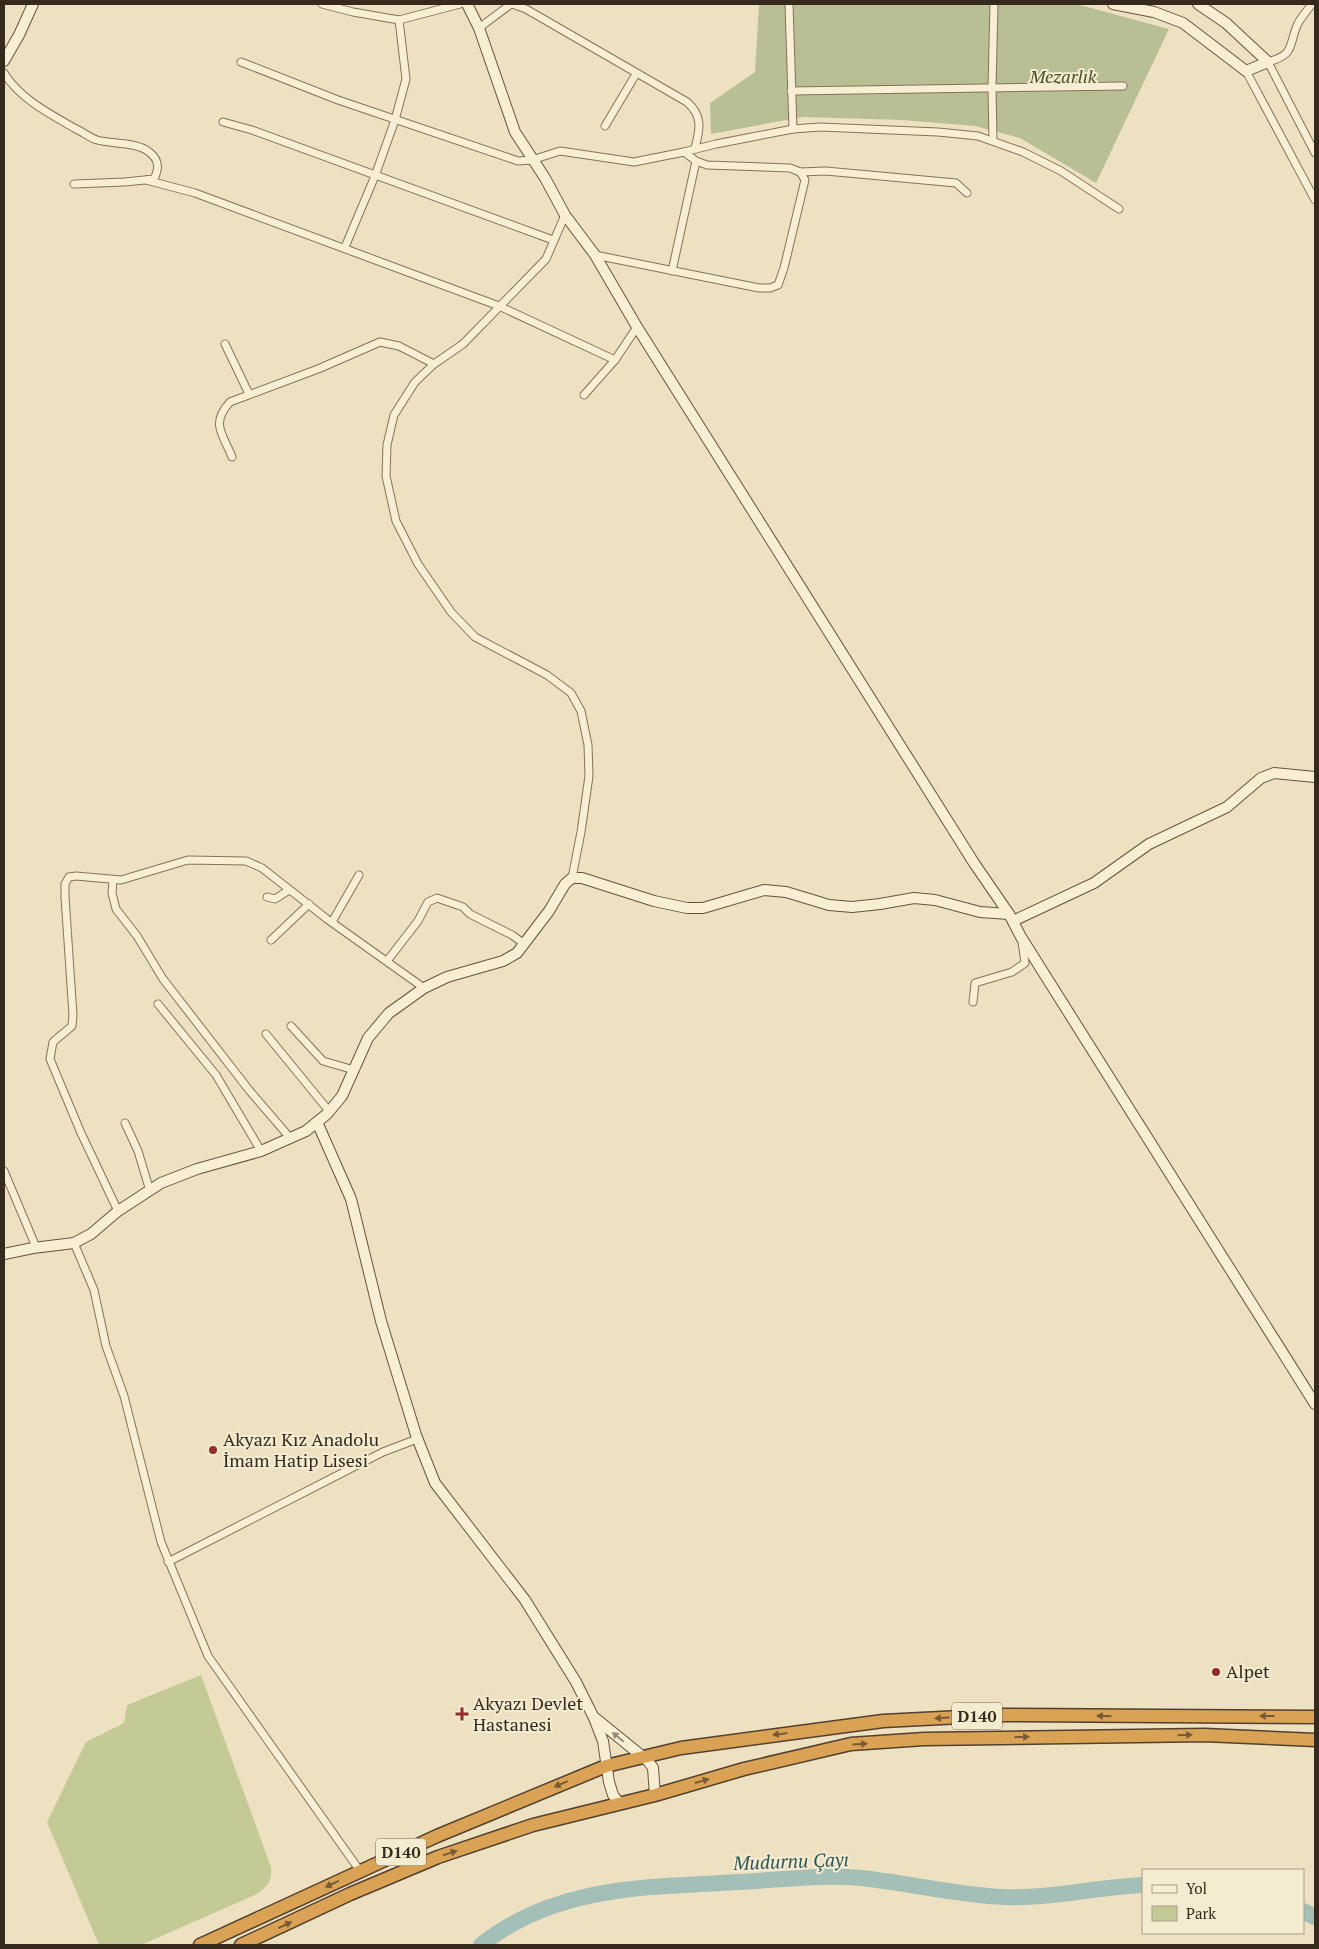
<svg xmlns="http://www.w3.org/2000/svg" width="1319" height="1949" font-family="'PT Serif',serif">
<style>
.green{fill:#c3ca96}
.cemetery{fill:#b9bf95}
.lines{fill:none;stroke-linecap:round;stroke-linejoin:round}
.river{stroke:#a4bfb8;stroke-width:16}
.street-casing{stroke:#867259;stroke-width:9}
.secondary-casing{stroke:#67533d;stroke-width:12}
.highway-casing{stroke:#53402e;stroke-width:15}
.street{stroke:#f8eed4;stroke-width:7}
.secondary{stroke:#f8eed4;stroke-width:10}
.highway{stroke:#daa254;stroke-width:12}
.oneway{fill:#785a33}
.oneway2{fill:#978c78}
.poi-dot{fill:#932d2b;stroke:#f4ebd1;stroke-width:2}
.labels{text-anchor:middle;stroke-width:4;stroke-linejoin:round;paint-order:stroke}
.shield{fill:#f4ebd1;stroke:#6f6453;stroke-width:1}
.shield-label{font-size:16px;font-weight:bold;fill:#362a1d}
.park-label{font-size:18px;font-style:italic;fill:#455224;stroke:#f4ebd1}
.poi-label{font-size:18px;fill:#362a1d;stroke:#f4ebd1;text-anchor:start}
.water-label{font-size:19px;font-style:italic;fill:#2d5553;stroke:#f4ebd1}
</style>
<rect width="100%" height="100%" fill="#ede1c2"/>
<path class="green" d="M 201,1675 L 271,1867 C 272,1881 268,1886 257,1894 L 141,1945 L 99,1945 L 47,1822 L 86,1742 L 124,1723 L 127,1705 Z"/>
<path class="cemetery" d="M 759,4 L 1076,4 L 1169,29 L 1096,183 L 1020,138 L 975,126 L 902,120 L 803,117 L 711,134 L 710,103 L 755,72 Z"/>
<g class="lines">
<g class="river">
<path d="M 1303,1911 L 1315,1917"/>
<path d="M 481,1945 C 556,1885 650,1887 740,1882 C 781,1880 820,1874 861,1878 C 909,1883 956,1895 1004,1897 C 1051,1899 1096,1887 1143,1885"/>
</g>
<g class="street-casing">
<g id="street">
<path d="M 322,4 L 353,12 L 399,20 L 460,4"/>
<path d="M 512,4 L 526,9 L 687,102 C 703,116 700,129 695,148"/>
<path d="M 789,4 L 793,129"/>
<path d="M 1312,4 C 1307,11 1299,19 1296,28 C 1289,48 1293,55 1268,62 L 1315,153"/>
<path d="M 479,28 L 511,4"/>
<path d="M 241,62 L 338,100 L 518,161 L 532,160 L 560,151 L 634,162 L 684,152 L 716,144 L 793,129 L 820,127 L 938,132 L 978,136 L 1023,152 L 1061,171 L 1119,209"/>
<path d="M 1246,71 L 1315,200"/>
<path d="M 4,73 C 20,99 50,114 76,129 C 83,132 90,138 97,140 C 112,144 137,142 149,152 C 160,160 159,169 154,179 L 125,182 L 74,184"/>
<path d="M 791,91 L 1123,86"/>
<path d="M 223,122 L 252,130 L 553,240"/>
<path d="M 605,126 L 636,74"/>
<path d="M 993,141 L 992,87 L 994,4"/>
<path d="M 800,172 L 826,171 L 956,183 L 967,193"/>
<path d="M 146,180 L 195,193 L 499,306 L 615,360"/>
<path d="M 565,215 L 546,259 L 463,344 L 434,364 L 415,382 L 394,415 L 387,445 L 386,476 L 396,521 L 418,564 L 451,612 L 475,637 L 547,675 L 571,693 L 581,711 L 588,745 L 589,776 L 581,832 L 572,878"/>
<path d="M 345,247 L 375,176 L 395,120 L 406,79 L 399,20"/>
<path d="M 595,255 L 759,288 L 770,288 L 778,285 L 784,268 L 805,180 L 800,172 L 790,168 L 707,165 L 696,161 L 684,152"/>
<path d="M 672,271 L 696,161"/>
<path d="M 225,344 L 249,394"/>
<path d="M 584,395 L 615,360 L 637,327"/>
<path d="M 232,457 C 223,434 210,424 230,402 L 318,369 L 380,342 L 399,346 L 434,364"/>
<path d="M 113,880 L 112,893 L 116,909 L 137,936 L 163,979 L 249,1090 L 291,1139"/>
<path d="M 267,897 L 275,899 L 289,890"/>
<path d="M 332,922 L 359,875"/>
<path d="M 271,940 L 309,904"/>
<path d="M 387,961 L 418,921 L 428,902 L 437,898 L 463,907 L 470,914 L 512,935 L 523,943"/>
<path d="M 973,1002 L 975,983 L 1012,972 L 1025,963 L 1022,942"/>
<path d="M 158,1004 L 216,1075 L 261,1151"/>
<path d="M 291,1026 L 323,1061 L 354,1070"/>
<path d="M 266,1034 L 329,1111"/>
<path d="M 125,1123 L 138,1151 L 150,1191"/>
<path d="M 4,1171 L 36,1247"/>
<path d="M 118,1211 L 81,1133 L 50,1059 L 53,1042 L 72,1026 L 73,1015 L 65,897 L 65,884 L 69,877 L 76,876 L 121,880 L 188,860 L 246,861 L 262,868 L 327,919 L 424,988"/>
<path d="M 74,1243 L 94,1290 L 106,1346 L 124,1396 L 161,1542 L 208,1656 L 360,1871"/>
<path d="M 168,1562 L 383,1452 L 417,1439"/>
</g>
</g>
<g class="secondary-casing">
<g id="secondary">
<path d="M 467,4 L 479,28 L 515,132 L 545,178 L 565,215 L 595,255 L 637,327 L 974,863 L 1009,914 L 1021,937 L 1315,1404"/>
<path d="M 1113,4 L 1154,12 L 1183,23 L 1246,71 L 1268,62 L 1226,23 L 1198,4"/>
<path d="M 4,61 L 19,35 L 33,4"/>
<path d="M 1013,921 L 1094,883 L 1149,844 L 1227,807 L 1261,778 L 1274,773 L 1315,777"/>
<path d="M 317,1122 L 351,1199 L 381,1321 L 416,1435 L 435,1483 L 525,1600 L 576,1682 L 594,1718 L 603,1741 L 609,1782 L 613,1795 L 620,1804"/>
<path d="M 4,1254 L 33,1248 L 74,1243 L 91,1234 L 118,1211 L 161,1183 L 197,1169 L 261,1151 L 306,1131 L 327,1114 L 342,1096 L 368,1038 L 389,1013 L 424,988 L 447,977 L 503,961 L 517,953 L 549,911 L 565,884 L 572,878 L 582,878 L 654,901 L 687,908 L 703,908 L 764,890 L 786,892 L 829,905 L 852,907 L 880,904 L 914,898 L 935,900 L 980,912 L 1009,914"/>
<path d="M 595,1718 L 648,1761 L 653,1768 L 655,1795"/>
</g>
</g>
<g class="highway-casing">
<g id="highway">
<path d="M 200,1945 L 437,1836 L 606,1766 L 681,1748 L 883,1721 L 1000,1715 L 1315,1717"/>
<path d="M 241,1945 L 350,1894 L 438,1857 L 533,1825 L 655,1795 L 744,1769 L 851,1744 L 924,1739 L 1205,1735 L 1315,1740"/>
</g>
</g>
<use href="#street" class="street"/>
<use href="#secondary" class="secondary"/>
<use href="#highway" class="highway"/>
</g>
<defs><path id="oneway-solid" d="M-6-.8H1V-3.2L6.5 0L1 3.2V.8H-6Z" transform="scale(1.25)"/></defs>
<g class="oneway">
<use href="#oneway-solid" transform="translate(1104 1716) rotate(-179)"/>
<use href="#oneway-solid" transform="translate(1267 1716) rotate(180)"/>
<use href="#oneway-solid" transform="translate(942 1718) rotate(177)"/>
<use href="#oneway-solid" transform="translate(780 1734) rotate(173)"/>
<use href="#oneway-solid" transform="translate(1185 1735) rotate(-1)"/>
<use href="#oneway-solid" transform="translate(1022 1737) rotate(-1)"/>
<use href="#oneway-solid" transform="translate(860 1744) rotate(-4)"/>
<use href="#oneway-solid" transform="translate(702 1781) rotate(-16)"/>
<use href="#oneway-solid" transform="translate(561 1784) rotate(157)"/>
<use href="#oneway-solid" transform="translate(450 1853) rotate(-18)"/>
<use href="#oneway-solid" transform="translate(332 1884) rotate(155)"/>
<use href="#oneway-solid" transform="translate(285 1925) rotate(-25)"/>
</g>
<use class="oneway2" href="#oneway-solid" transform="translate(618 1737) rotate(-141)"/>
<g class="poi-dot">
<circle cx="213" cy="1450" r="5"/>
<circle cx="1216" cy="1672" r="5"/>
<path d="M459.5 1706.5h5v5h5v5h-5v5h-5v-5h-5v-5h5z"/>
</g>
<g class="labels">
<g class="shield">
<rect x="952" y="1702.5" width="50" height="27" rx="4"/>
<rect x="376" y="1838.5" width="50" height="27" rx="4"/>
</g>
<g class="shield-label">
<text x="977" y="1722">D140</text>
<text x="401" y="1858">D140</text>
</g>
<g class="park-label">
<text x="1063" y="83">Mezarlık</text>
</g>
<g class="poi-label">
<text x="223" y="1446">Akyazı Kız Anadolu<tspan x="223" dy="21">İmam Hatip Lisesi</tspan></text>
<text x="1226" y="1678">Alpet</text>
<text x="473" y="1710">Akyazı Devlet<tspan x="473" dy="21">Hastanesi</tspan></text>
</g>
<g class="water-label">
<text transform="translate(791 1861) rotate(-2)" y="7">Mudurnu Çayı</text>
</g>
</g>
<rect width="1319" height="1949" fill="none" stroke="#362a1d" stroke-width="10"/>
<rect x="1142" y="1869" width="162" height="65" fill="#f4ebd1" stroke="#a89e89"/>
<rect x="1152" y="1885" width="25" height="8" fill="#f8eed4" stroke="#a89e89"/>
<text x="1186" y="1894" font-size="15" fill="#362a1d">Yol</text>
<rect x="1152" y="1906" width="25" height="15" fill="#c3ca96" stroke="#a89e89"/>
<text x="1186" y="1919" font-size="15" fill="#362a1d">Park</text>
</svg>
